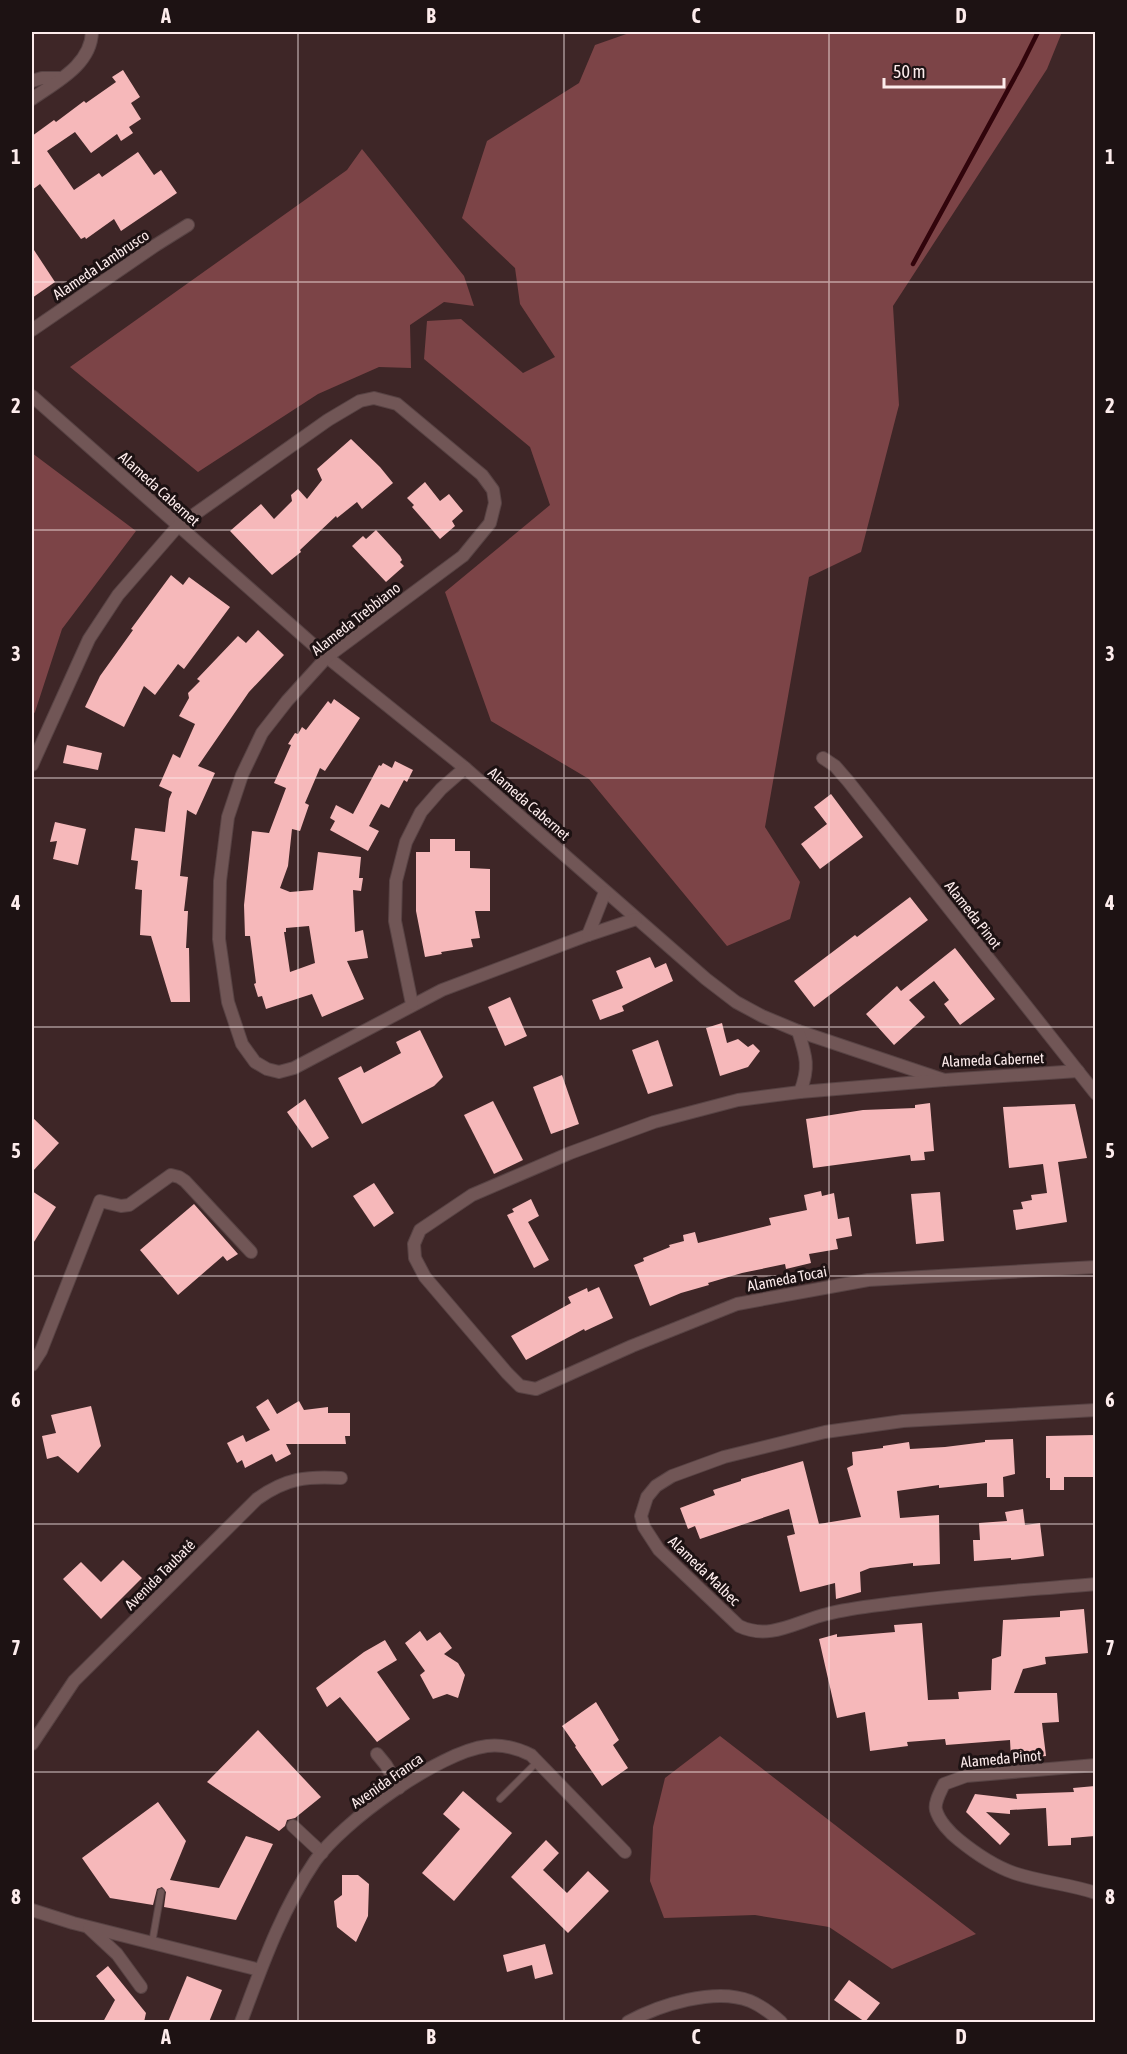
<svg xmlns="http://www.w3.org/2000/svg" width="1127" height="2054" font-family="'Asap Condensed',sans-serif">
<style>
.green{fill:#7c4447}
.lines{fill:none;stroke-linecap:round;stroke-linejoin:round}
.stream{stroke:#31040b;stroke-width:4.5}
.building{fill:#f6b8ba;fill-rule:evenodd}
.lane-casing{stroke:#584344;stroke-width:8}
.street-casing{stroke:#584344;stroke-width:14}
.lane{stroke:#715656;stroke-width:6}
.street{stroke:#715656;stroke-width:12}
.grid{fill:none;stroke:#fdecec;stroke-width:1.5;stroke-opacity:0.55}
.labels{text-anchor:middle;stroke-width:6;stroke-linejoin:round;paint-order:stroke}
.street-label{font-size:15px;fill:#fdecec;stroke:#1d1213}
.neatline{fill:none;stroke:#fdecec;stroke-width:2}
.grid-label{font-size:20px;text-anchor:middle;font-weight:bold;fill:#fdecec}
</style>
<rect width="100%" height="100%" fill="#3e2627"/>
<g class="green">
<path d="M 632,32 L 1062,32 L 1047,69 L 893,306 L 899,405 L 861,552 L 809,577 L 765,827 L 800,882 L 790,919 L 727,946 L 589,779 L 491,721 L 445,592 L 550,505 L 530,447 L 424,359 L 427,321 L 461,319 L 523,373 L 555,357 L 520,304 L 515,268 L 462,218 L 487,141 L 579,83 L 595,45 Z"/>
<path d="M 362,149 L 464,276 L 474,306 L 444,302 L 410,325 L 411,368 L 379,367 L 318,394 L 198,472 L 70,367 L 347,170 Z"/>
<path d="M 32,453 L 136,531 L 62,629 L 35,712 L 32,716 Z"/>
<path d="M 720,1736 L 976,1934 L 892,1969 L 829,1927 L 755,1915 L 664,1918 L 650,1881 L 653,1827 L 665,1778 Z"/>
</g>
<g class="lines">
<path class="stream" d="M 913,264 L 1021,66 L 1038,32"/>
</g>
<g class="building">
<path d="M 123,70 L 140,97 L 131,103 L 141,119 L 129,127 L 133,133 L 121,141 L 117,134 L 91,153 L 75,132 L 47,151 L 74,190 L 99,173 L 102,177 L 138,152 L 154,175 L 161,170 L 177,193 L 121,231 L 114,219 L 86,239 L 85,237 L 81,239 L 40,184 L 32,190 L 32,136 L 54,120 L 56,122 L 84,101 L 86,103 L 116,82 L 112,77 Z"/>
<path d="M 32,247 L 55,282 L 32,298 Z"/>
<path d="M 351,439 L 380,467 L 393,483 L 362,509 L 357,502 L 337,518 L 336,516 L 300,550 L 301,552 L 272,575 L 230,531 L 261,504 L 274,519 L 292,501 L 291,495 L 298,489 L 307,499 L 322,480 L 317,469 Z"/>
<path d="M 425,482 L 440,501 L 449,494 L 463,511 L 452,521 L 455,526 L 440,539 L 412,507 L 414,505 L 407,498 Z"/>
<path d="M 376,530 L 400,556 L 402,560 L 400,562 L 404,566 L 386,582 L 352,546 L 363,536 L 366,539 Z"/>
<path d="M 171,575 L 183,585 L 189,577 L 230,607 L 184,669 L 178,664 L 155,695 L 144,686 L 124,727 L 85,707 L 100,676 L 133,630 L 131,629 Z"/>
<path d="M 258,630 L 284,655 L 249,692 L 198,766 L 215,773 L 196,815 L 187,810 L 180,876 L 188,877 L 184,911 L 188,911 L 186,948 L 189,948 L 190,1002 L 171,1002 L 151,936 L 140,935 L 142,890 L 135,889 L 138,861 L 131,860 L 135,828 L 165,832 L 169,799 L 172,792 L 159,786 L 173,754 L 180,758 L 195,724 L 179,716 L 189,698 L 188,693 L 200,681 L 197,679 L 238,636 L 246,643 Z"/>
<path d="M 334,699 L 360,718 L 325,771 L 320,768 L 305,803 L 309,805 L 300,831 L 292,829 L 288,866 L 280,888 L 290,892 L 313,890 L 318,852 L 361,857 L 359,878 L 363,878 L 361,891 L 353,890 L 355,932 L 363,930 L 368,958 L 347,961 L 364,999 L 322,1017 L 312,994 L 266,1009 L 262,996 L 258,997 L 254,984 L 256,983 L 250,936 L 245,936 L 244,905 L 252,831 L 269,833 L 286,788 L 274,783 L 291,745 L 288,744 L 295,733 L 298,734 L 302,727 L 306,730 L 328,701 L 331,704 ZM 309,926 L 315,963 L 290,972 L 284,932 L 286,932 L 286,928 Z"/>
<path d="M 67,745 L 102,753 L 98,770 L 63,763 Z"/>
<path d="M 395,761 L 413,770 L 407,782 L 404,780 L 389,808 L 381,804 L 369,826 L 379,831 L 368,851 L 330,830 L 335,821 L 330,818 L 336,805 L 353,814 L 379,765 L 381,766 L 383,763 L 392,768 Z"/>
<path d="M 831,794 L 863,837 L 820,869 L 801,844 L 827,824 L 814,807 Z"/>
<path d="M 55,822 L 86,829 L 78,865 L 53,859 L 57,841 L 50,842 Z"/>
<path d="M 430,839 L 455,839 L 455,851 L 470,851 L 470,868 L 490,869 L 490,911 L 475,911 L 480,938 L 471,939 L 473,947 L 441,952 L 442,954 L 425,957 L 416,911 L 416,852 L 430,852 Z"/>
<path d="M 910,897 L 928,920 L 814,1007 L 794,981 L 855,935 L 857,937 Z"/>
<path d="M 955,948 L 995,999 L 960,1025 L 944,1004 L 949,1000 L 934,981 L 909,1000 L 925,1017 L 894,1045 L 866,1014 L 897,986 L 901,991 Z"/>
<path d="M 650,957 L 655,968 L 666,963 L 673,981 L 622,1006 L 624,1011 L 600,1020 L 592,1000 L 623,988 L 616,971 Z"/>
<path d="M 510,997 L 527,1036 L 505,1046 L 488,1007 Z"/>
<path d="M 722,1023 L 727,1043 L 738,1039 L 748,1047 L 753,1044 L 760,1051 L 748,1067 L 720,1076 L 706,1028 Z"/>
<path d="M 420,1030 L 443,1077 L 434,1086 L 362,1124 L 338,1078 L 361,1066 L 364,1073 L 401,1053 L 396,1042 Z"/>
<path d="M 658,1040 L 673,1086 L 648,1094 L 632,1050 Z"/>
<path d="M 562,1075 L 579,1124 L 551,1134 L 533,1087 Z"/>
<path d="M 305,1099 L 329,1138 L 312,1148 L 287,1112 Z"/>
<path d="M 493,1101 L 523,1160 L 494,1174 L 464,1115 Z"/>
<path d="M 930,1103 L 934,1151 L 924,1152 L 925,1160 L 911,1161 L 910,1155 L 813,1168 L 806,1119 L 863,1110 L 915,1108 L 915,1105 Z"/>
<path d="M 1075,1104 L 1087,1158 L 1058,1162 L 1067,1222 L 1016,1230 L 1013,1210 L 1023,1209 L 1021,1202 L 1032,1200 L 1031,1195 L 1047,1193 L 1043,1164 L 1009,1168 L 1003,1107 Z"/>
<path d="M 32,1117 L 59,1143 L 32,1172 Z"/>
<path d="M 374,1183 L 394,1213 L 374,1227 L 353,1196 Z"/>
<path d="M 32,1191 L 56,1207 L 32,1245 Z"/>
<path d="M 821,1191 L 822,1196 L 834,1193 L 838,1219 L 849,1217 L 852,1236 L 836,1239 L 838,1249 L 809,1254 L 811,1263 L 786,1269 L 785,1264 L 742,1273 L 708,1283 L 709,1285 L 681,1293 L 650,1306 L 634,1265 L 644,1261 L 643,1258 L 670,1247 L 669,1245 L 684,1241 L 683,1235 L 695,1232 L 698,1243 L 771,1225 L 769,1218 L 807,1210 L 804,1195 Z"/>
<path d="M 940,1192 L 944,1241 L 916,1244 L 911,1194 Z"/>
<path d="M 531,1199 L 539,1216 L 528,1222 L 549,1260 L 534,1268 L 507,1215 L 514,1212 L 512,1209 Z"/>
<path d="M 194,1204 L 238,1254 L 227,1261 L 223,1256 L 178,1295 L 140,1250 Z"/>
<path d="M 599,1287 L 613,1318 L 585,1331 L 584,1329 L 526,1360 L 511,1336 L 571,1303 L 568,1297 L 587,1288 L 588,1292 Z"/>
<path d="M 268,1399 L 277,1414 L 299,1401 L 304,1410 L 328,1407 L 328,1413 L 350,1413 L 350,1436 L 345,1436 L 346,1444 L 286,1444 L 291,1454 L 276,1462 L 272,1454 L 245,1468 L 242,1460 L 237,1463 L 227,1443 L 243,1435 L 246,1442 L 270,1430 L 256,1407 Z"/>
<path d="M 91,1406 L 101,1446 L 78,1473 L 58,1456 L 47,1459 L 42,1436 L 56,1433 L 51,1415 Z"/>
<path d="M 1095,1435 L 1095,1477 L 1064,1477 L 1064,1490 L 1050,1490 L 1050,1478 L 1046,1478 L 1046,1436 Z"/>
<path d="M 1013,1439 L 1015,1474 L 1003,1477 L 1004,1497 L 987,1497 L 987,1483 L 939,1488 L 939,1485 L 897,1491 L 900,1518 L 939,1515 L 940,1564 L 913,1566 L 913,1563 L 870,1568 L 860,1572 L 861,1592 L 836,1599 L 835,1583 L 800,1592 L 787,1536 L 795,1534 L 789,1509 L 700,1539 L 695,1526 L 688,1529 L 680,1508 L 715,1495 L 713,1490 L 741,1481 L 741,1479 L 803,1461 L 819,1524 L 861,1517 L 847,1468 L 853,1465 L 852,1452 L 883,1448 L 883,1446 L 909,1442 L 910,1449 L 945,1447 L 985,1442 L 985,1440 Z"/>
<path d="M 1023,1509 L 1025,1525 L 1040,1523 L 1044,1556 L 1011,1560 L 1011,1558 L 974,1561 L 973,1540 L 980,1540 L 979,1523 L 1007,1521 L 1005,1512 Z"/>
<path d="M 123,1560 L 142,1578 L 101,1619 L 63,1579 L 81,1562 L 101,1582 Z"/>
<path d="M 1084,1609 L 1088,1653 L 1045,1657 L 1046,1664 L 1023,1669 L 1014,1693 L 1057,1693 L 1059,1722 L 1042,1723 L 1046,1756 L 1011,1759 L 1010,1740 L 946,1745 L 945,1739 L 907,1742 L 908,1746 L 870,1751 L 865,1712 L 837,1718 L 819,1639 L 837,1634 L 837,1637 L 895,1632 L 894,1625 L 922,1623 L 928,1700 L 959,1699 L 958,1692 L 991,1690 L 992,1659 L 1001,1656 L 1003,1620 L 1060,1617 L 1060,1611 Z"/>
<path d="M 420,1631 L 427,1641 L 440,1632 L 452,1648 L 444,1654 L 458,1663 L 465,1675 L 458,1698 L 447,1694 L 433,1699 L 420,1675 L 425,1671 L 405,1643 Z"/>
<path d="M 385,1640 L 397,1660 L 377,1672 L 410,1719 L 377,1742 L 340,1697 L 327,1707 L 316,1688 L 364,1652 Z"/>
<path d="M 596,1702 L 619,1740 L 613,1745 L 628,1768 L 602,1786 L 575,1747 L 576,1746 L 562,1726 Z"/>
<path d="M 258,1730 L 321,1797 L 295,1818 L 287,1820 L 285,1826 L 279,1831 L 207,1782 Z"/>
<path d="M 1095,1786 L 1095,1836 L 1071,1838 L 1071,1845 L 1048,1846 L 1046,1808 L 1010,1810 L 1010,1814 L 986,1812 L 1010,1834 L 1000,1845 L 966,1812 L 975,1794 L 1017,1799 L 1016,1794 L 1074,1792 L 1073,1788 Z"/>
<path d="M 463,1791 L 512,1833 L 454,1901 L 422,1873 L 460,1829 L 443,1814 Z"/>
<path d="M 158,1802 L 186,1841 L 170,1880 L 219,1888 L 246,1836 L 273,1844 L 236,1920 L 164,1907 L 166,1892 L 162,1887 L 157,1889 L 153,1905 L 110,1898 L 82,1858 Z"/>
<path d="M 546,1840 L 559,1853 L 543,1870 L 567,1893 L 588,1871 L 609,1891 L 568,1933 L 511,1877 Z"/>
<path d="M 342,1875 L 358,1875 L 369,1884 L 368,1916 L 356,1942 L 337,1927 L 334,1901 L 342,1895 Z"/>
<path d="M 545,1944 L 553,1974 L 535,1979 L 532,1965 L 507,1972 L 503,1955 Z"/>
<path d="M 108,1966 L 146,2013 L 144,2022 L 103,2022 L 115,2000 L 96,1976 Z"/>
<path d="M 187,1976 L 222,1990 L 209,2022 L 168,2022 Z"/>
<path d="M 849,1980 L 880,2003 L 865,2022 L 834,2000 Z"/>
</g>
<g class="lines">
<g class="lane-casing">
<g id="lane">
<path d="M 500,1799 L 537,1762"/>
<path d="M 152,1943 L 161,1892"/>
</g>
</g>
<g class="street-casing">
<g id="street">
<path d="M 32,81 L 42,78 L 61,78"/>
<path d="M 32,99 C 56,82 91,65 92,32"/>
<path d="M 32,330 L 156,245 L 188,225"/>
<path d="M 32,396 L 327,657 L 465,768 L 706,979 L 736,1002 L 762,1016 L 798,1031 L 944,1080 L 1078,1071"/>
<path d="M 823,758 L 835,766 L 848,781 L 1096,1094"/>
<path d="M 32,765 L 89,639 L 118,595 L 178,526 L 328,420 L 360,401 L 374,398 L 397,404 L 482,475 L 493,490 L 495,503 L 490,523 L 463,556 L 327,657 L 287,701 L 262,733 L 242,775 L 228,817 L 220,881 L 219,939 L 228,1002 L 242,1044 L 255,1062 L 267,1069 L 279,1072 L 294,1068 L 442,990 L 588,935 L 636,919"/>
<path d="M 588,935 L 605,892"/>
<path d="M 412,1004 L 395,921 L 396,881 L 406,842 L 421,812 L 441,789 L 465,768"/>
<path d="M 798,1031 C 806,1056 810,1067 800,1092"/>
<path d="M 944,1080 L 800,1092 L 738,1100 L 654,1122 L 570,1153 L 472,1195 L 420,1230 L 414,1244 L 415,1258 L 425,1277 L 507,1373 L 520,1386 L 536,1389 L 632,1346 L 737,1304 L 868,1280 L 1096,1267"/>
<path d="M 32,1365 L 41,1351 L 100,1201 L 121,1206 L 129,1205 L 171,1175 L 179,1177 L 185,1181 L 251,1252"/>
<path d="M 1096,1410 L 903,1421 L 825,1432 L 724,1457 L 672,1476 L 656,1486 L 647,1497 L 641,1516 L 644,1527 L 659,1550 L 739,1626 C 770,1641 797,1621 827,1614 C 849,1608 872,1606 895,1603 C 961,1594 1028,1590 1096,1584"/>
<path d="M 32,1744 L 74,1681 L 257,1499 C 286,1478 307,1476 341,1478"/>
<path d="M 377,1754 L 386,1765 L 399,1788"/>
<path d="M 1096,1765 L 966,1776 L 944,1784 C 941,1791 934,1802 936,1810 C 939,1821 950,1833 959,1840 C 975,1853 994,1866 1014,1873 C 1041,1882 1069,1884 1096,1893"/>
<path d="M 293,1826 L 322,1853"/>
<path d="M 32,1910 L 73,1923 L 260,1970"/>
<path d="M 89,1928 L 117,1954 L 141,1987"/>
<path d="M 241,2022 C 262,1966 281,1911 315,1861 C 342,1822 439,1752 487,1746 C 503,1744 517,1748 531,1755 L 625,1852"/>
<path d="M 628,2022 C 659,2005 715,1987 750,2001 C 762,2006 772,2014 781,2022"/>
</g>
</g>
<use href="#lane" class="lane"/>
<use href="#street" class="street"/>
</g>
<path class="grid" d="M 298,32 L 298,2022M 564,32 L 564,2022M 829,32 L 829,2022M 32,282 L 1096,282M 32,530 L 1096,530M 32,778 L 1096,778M 32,1027 L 1096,1027M 32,1276 L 1096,1276M 32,1524 L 1096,1524M 32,1772 L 1096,1772"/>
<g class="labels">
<g class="street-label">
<text transform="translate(101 265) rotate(-34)" y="5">Alameda Lambrusco</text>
<text transform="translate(159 489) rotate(42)" y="5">Alameda Cabernet</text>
<text transform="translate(356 619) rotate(-38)" y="5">Alameda Trebbiano</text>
<text transform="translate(529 804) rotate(41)" y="5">Alameda Cabernet</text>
<text transform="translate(973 915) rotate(52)" y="5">Alameda Pinot</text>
<text transform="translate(993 1060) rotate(-2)" y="5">Alameda Cabernet</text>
<text transform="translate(787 1279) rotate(-11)" y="5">Alameda Tocai</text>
<text transform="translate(704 1571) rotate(44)" y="5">Alameda Malbec</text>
<text transform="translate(160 1575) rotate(-45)" y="5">Avenida Taubaté</text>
<text transform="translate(1001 1759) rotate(-5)" y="5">Alameda Pinot</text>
<text transform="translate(387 1781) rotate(-35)" y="5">Avenida Franca</text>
</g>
</g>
<rect width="1127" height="2054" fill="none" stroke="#1d1213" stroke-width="66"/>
<path d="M884 78v9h120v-9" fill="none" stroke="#fdecec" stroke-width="3"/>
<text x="893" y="78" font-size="18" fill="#fdecec" stroke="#1d1213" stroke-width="4.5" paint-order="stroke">50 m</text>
<rect x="33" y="33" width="1061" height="1988" class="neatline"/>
<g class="grid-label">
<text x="166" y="23">A</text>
<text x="431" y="23">B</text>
<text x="696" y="23">C</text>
<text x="961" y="23">D</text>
<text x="16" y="164">1</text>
<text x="1110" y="164">1</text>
<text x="16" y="413">2</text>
<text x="1110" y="413">2</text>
<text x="16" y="661">3</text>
<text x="1110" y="661">3</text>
<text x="16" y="910">4</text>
<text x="1110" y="910">4</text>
<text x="16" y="1158">5</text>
<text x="1110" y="1158">5</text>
<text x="16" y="1407">6</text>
<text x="1110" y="1407">6</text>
<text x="16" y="1655">7</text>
<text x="1110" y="1655">7</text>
<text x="16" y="1904">8</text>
<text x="1110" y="1904">8</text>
<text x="166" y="2044">A</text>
<text x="431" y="2044">B</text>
<text x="696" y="2044">C</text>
<text x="961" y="2044">D</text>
</g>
</svg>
